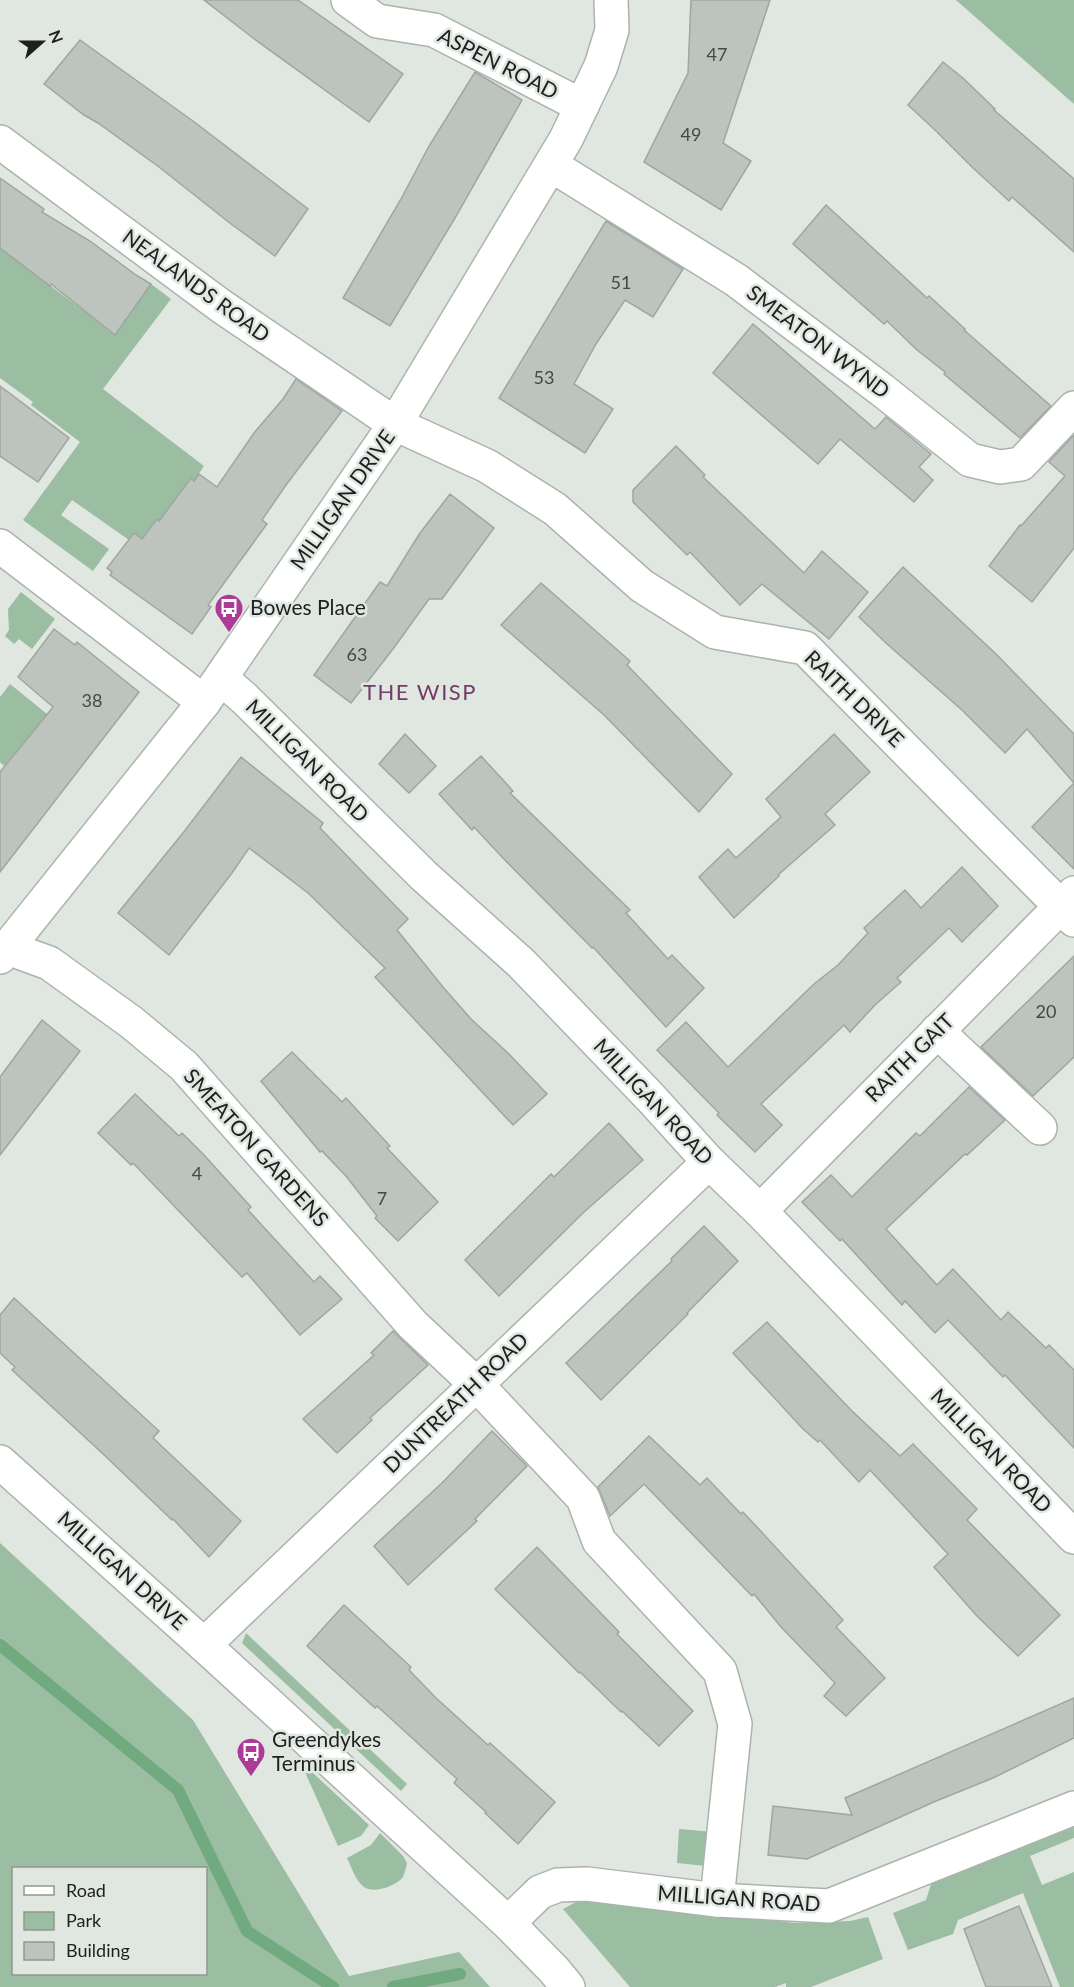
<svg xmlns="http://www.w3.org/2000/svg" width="1074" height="1987" font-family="Lato,sans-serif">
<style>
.green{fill:#9bbda2;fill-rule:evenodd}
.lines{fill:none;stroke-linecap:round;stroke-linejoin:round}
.stream{stroke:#70aa7e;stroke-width:12}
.building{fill:#bdc4be;stroke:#9fa6a1;stroke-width:1.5}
.minor-casing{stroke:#acb3ad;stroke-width:36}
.minor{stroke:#fff;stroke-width:33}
.labels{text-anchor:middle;stroke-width:5;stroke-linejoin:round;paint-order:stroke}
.number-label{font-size:18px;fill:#454946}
.street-label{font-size:21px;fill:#1d201e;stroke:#e0e7e1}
.poi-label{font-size:21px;fill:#1d201e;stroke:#e0e7e1;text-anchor:start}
.neighbourhood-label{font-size:22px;letter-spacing:1.5px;fill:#743b68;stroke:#e0e7e1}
</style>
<rect width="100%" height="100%" fill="#e0e7e1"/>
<g class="green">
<path d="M 956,0 L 1074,0 L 1074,104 Z"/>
<path d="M 0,248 L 115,334 L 151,284 L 171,299 L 103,389 L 204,466 L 194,481 L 191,479 L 179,494 L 165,525 L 156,520 L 142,539 L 134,533 L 129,540 L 72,500 L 61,515 L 109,549 L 93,571 L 23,520 L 80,442 L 31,405 L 33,402 L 0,378 Z"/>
<path d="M 21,592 L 55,619 L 32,649 L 19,639 L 14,644 L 5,636 L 9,630 L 8,609 Z"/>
<path d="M 10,684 L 47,714 L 4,766 L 0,762 L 0,697 Z"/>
<path d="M 0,1543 L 193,1720 L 349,1976 L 459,1952 L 490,1987 L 0,1987 ZM 206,1868 L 206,1974 L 14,1974 L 14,1868 Z"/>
<path d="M 246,1633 L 407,1784 L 401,1791 L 242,1643 Z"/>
<path d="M 300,1761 L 369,1825 L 361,1836 L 338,1846 Z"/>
<path d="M 1074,1818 L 1074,1838 L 1030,1856 L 1042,1885 L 1074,1872 L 1074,1987 L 1060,1987 L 1023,1893 L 958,1920 L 953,1934 L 908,1950 L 893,1913 L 926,1900 L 934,1875 Z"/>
<path d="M 679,1829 L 714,1832 L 705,1866 L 677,1863 Z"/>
<path d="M 380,1833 L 403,1856 L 407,1863 C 406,1867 405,1872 403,1877 C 396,1886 374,1894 364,1887 C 355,1880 352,1868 347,1858 L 371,1845 Z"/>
<path d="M 580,1900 L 796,1923 L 850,1921 L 868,1917 L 883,1959 L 811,1987 L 786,1987 L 786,1983 L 775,1987 L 630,1987 L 563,1909 Z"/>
</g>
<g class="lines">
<g class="stream">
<path d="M 0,1645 L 178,1790 L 247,1931 L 333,1987"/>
<path d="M 393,1987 L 460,1974"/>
</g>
</g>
<g class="building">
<path d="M 204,0 L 298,0 L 403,74 L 369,122 L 253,38 Z"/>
<path d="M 691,0 L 770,0 L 723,143 L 751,161 L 721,210 L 644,162 L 688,73 Z"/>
<path d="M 80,40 L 193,121 L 308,209 L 275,256 L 231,224 L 159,167 L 98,123 L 84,115 L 44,84 Z"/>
<path d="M 943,62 L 964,79 L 995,109 L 994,110 L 1074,179 L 1074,252 L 1012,197 L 1009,201 L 973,168 L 935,130 L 908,105 Z"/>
<path d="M 475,72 L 522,100 L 455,218 L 390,326 L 343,298 L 401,199 L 429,146 Z"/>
<path d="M 0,178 L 44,209 L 42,212 L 90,241 L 136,275 L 151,284 L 115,335 L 51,284 L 50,286 L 0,248 Z"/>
<path d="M 826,205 L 927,298 L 929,296 L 965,329 L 964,330 L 1051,406 L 1020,438 L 944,374 L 945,372 L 917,350 L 887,321 L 884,324 L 793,244 Z"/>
<path d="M 606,221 L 683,269 L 653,317 L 625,300 L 596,344 L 574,384 L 613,409 L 585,453 L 499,398 Z"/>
<path d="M 753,324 L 875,429 L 886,417 L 931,454 L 919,467 L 933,480 L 914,502 L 840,439 L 818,464 L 713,373 Z"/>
<path d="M 296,379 L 342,411 L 286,485 L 262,520 L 267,524 L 208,605 L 211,607 L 192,634 L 110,575 L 112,572 L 107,568 L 134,533 L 142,539 L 157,519 L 159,521 L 191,478 L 194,481 L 199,474 L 217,487 L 254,433 L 283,399 Z"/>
<path d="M 0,386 L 69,438 L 38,482 L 0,456 Z"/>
<path d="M 1074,435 L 1074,548 L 1032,602 L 989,566 L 1020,525 L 1021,526 L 1065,476 L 1049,462 Z"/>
<path d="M 676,446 L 705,475 L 703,477 L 804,573 L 822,551 L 868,592 L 829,639 L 762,584 L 740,605 L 690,552 L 687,555 L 633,502 L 633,490 Z"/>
<path d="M 450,494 L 494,528 L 442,599 L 429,599 L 393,649 L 351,703 L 314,675 L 380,582 L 387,586 L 420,533 Z"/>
<path d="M 903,567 L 996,654 L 1074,734 L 1074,869 L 1032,827 L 1074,783 L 1027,729 L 1005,753 L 963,711 L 886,643 L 859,617 Z"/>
<path d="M 541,583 L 630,661 L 627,665 L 732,774 L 699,812 L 604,715 L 501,625 Z"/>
<path d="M 54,629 L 75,645 L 77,642 L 139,692 L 0,872 L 0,772 L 53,707 L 18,677 Z"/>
<path d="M 405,734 L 436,766 L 409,793 L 379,764 Z"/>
<path d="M 834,734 L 870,772 L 825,814 L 835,825 L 778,875 L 779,876 L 734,918 L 699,877 L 728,849 L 736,858 L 781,817 L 766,799 Z"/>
<path d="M 481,756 L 513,791 L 510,793 L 630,910 L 626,913 L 668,959 L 672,955 L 704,988 L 666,1027 L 593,947 L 592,948 L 502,857 L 474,827 L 472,830 L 439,794 Z"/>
<path d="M 241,757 L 323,823 L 320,828 L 408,919 L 397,930 L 443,987 L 471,1019 L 509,1054 L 547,1094 L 513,1125 L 375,977 L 385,968 L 308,893 L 249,848 L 232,873 L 169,955 L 118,913 L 183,833 Z"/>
<path d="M 962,867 L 998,906 L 962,942 L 949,928 L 897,978 L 901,982 L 875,1005 L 850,1032 L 844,1025 L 761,1104 L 782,1125 L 755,1152 L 717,1115 L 719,1113 L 657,1050 L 686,1022 L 728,1067 L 814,984 L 838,965 L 868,933 L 864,928 L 905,890 L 921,908 Z"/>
<path d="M 1074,956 L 1074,1057 L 1033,1096 L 981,1047 Z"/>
<path d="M 42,1020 L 80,1051 L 0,1155 L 0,1077 Z"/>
<path d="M 292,1052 L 342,1102 L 346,1098 L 390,1146 L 387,1148 L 438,1202 L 398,1241 L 375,1218 L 377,1216 L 346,1176 L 322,1151 L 320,1152 L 261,1081 Z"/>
<path d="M 969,1087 L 1005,1120 L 967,1155 L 965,1154 L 886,1229 L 937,1285 L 953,1269 L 1001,1320 L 1008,1312 L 1046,1348 L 1049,1345 L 1074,1370 L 1074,1448 L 1005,1375 L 1003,1377 L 948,1320 L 935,1333 L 905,1301 L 902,1305 L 842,1239 L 840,1241 L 802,1202 L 831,1175 L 852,1197 L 916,1133 L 920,1136 Z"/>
<path d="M 135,1094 L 179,1136 L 182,1133 L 204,1155 L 251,1207 L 248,1210 L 314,1282 L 320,1276 L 342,1299 L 300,1335 L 247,1273 L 242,1277 L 133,1163 L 131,1165 L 98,1133 Z"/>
<path d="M 609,1123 L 643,1160 L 584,1212 L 499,1296 L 465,1260 L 551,1174 L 554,1177 Z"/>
<path d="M 704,1226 L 738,1261 L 687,1313 L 688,1314 L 601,1400 L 566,1363 L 672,1261 L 671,1259 Z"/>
<path d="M 14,1298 L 159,1431 L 153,1438 L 241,1521 L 209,1557 L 173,1519 L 172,1520 L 101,1452 L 12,1370 L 15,1367 L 0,1353 L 0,1315 Z"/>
<path d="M 767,1322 L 851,1410 L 900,1456 L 913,1444 L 977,1509 L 967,1520 L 1060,1615 L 1018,1656 L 976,1615 L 934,1567 L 948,1554 L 901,1503 L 870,1470 L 859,1482 L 820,1440 L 818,1442 L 803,1429 L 733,1353 Z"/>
<path d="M 393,1331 L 428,1365 L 370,1418 L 372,1420 L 337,1453 L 303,1419 L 374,1355 L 371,1353 Z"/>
<path d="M 492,1431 L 527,1466 L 475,1519 L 477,1521 L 408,1585 L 374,1546 L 442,1483 Z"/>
<path d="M 649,1436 L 700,1485 L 707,1478 L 741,1514 L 743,1512 L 843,1620 L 836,1627 L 885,1678 L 846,1716 L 824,1696 L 835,1683 L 781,1627 L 754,1594 L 752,1596 L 644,1484 L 610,1516 L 598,1487 Z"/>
<path d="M 537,1547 L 619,1632 L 617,1634 L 693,1711 L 659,1746 L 622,1711 L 621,1712 L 580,1672 L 579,1673 L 495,1589 Z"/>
<path d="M 344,1605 L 411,1667 L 409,1670 L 436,1698 L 488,1745 L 490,1743 L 555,1802 L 518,1844 L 485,1813 L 486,1812 L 454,1783 L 457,1779 L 377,1706 L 375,1708 L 307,1646 Z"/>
<path d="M 1074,1698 L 1074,1738 L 993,1778 L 936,1801 L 807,1859 L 768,1855 L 773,1806 L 852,1815 L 845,1798 Z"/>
<path d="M 1019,1906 L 1052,1987 L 986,1987 L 964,1929 Z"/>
</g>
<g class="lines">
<g class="minor-casing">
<g id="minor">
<path d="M 348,0 L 377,21 L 434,30 L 582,106"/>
<path d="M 0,142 L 221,306 L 395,424 L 487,466 L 555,509 L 642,586 L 715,632 L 805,648 L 1074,920"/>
<path d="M 551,165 L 736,280 L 882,390 L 970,460 L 1000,467 L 1021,464 L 1074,408"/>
<path d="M 0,546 L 204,702"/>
<path d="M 221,678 L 245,699 L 424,876 L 521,963 L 651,1098 L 709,1162 L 760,1211 L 1074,1537"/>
<path d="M 8,948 L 49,963 L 131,1022 L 184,1066 L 413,1325 L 476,1384 L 583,1498 L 599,1541 L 720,1671 L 735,1724 L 717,1900"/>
<path d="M 0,957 L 204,702 L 395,424 L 566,139 L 601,66 L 612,30 L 611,0"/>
<path d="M 937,1031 L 1040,1128"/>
<path d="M 760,1211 L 1074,893"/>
<path d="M 0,1462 L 204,1645 L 508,1923 L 554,1970 L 568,1987"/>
<path d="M 204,1645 L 709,1162"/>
<path d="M 508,1923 L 540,1892 L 558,1885 L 587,1884 L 717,1900 L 829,1906 L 1074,1808"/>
</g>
</g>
<use href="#minor" class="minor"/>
</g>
<defs>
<g id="bus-pin" transform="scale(1.5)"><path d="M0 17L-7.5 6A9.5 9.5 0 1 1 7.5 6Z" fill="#ac3b98" stroke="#e0e7e1"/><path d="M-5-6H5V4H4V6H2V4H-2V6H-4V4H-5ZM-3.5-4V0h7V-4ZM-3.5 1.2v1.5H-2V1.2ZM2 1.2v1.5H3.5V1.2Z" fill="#fff"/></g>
</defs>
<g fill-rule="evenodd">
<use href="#bus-pin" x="229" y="608"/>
<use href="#bus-pin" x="251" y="1752"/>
</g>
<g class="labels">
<g class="number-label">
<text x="717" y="61">47</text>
<text x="691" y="141">49</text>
<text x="621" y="289">51</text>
<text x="544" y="384">53</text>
<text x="357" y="661">63</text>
<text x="92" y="707">38</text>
<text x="1046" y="1018">20</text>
<text x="197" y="1180">4</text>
<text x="382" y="1205">7</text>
</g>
<g class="street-label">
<text transform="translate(498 64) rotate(27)" y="7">ASPEN ROAD</text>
<text transform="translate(196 286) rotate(36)" y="7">NEALANDS ROAD</text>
<text transform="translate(818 342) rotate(37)" y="7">SMEATON WYND</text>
<text transform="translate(343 500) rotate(-55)" y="7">MILLIGAN DRIVE</text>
<text transform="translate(854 699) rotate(44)" y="7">RAITH DRIVE</text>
<text transform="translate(307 761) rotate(45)" y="7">MILLIGAN ROAD</text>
<text transform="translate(910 1058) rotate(-45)" y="7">RAITH GAIT</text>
<text transform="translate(653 1102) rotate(47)" y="7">MILLIGAN ROAD</text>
<text transform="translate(256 1148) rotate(48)" y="7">SMEATON GARDENS</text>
<text transform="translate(456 1403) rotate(-44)" y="7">DUNTREATH ROAD</text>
<text transform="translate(991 1451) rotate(46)" y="7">MILLIGAN ROAD</text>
<text transform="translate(122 1571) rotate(42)" y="7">MILLIGAN DRIVE</text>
<text transform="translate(739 1899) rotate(4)" y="7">MILLIGAN ROAD</text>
</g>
<g class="poi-label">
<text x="250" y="615">Bowes Place</text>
<text x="272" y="1747">Greendykes<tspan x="272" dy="24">Terminus</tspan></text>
</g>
<g class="neighbourhood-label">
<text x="420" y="700">THE WISP</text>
</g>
</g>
<rect x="12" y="1867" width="195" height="108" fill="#e0e7e1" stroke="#929793" stroke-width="1.5"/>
<rect x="24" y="1886" width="30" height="9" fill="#ffffff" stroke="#929793" stroke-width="1.5"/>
<text x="66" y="1897" font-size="18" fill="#1d201e">Road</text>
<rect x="24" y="1912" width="30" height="18" fill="#9bbda2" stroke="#929793" stroke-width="1.5"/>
<text x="66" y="1927" font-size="18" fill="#1d201e">Park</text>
<rect x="24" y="1942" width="30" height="18" fill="#bdc4be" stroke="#929793" stroke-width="1.5"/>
<text x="66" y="1957" font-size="18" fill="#1d201e">Building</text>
<g transform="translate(42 42) rotate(69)" stroke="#e0e7e1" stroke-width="4.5" paint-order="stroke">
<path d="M0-4.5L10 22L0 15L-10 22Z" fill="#1d201e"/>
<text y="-9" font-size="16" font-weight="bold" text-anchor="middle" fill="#1d201e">N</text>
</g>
</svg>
